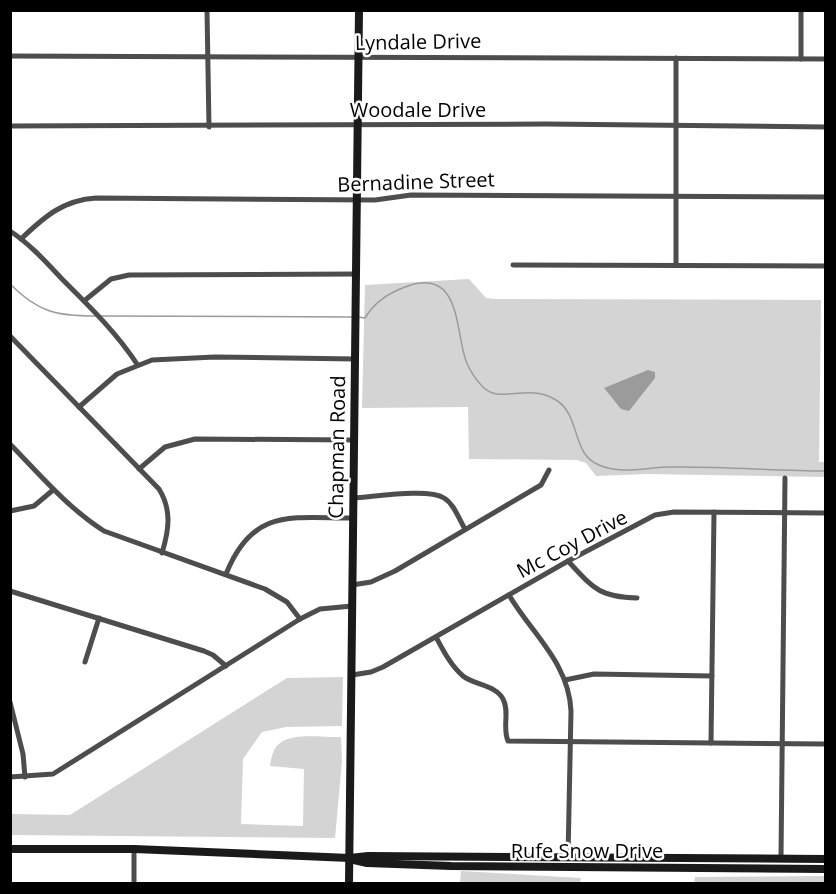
<svg xmlns="http://www.w3.org/2000/svg" width="836" height="894" font-family="'Open Sans',sans-serif">
<style>
.green{fill:#d4d4d4}
.water{fill:#9b9b9b}
.lines{fill:none;stroke-linecap:round;stroke-linejoin:round}
.stream{stroke:#9b9b9b;stroke-width:1.5}
.street{stroke:#4d4d4d;stroke-width:5}
.secondary{stroke:#1a1a1a;stroke-width:8}
.labels{text-anchor:middle;stroke-width:5;stroke-linejoin:round;paint-order:stroke}
.street-label{font-size:20px;fill:#000;stroke:#fff}
</style>
<rect width="100%" height="100%" fill="#fff"/>
<g class="green">
<path d="M 469,279 L 486,298 L 496,299 L 821,300 L 819,462 L 825,462 L 825,477 L 648,474 L 596,476 L 586,463 L 577,460 L 469,459 L 468,407 L 362,408 L 365,285 Z"/>
<path d="M 343,677 L 342,726 L 286,727 L 262,732 L 243,759 L 241,824 L 303,826 L 304,769 L 270,766 C 271,759 273,748 279,744 C 292,732 324,738 341,737 L 342,761 L 335,838 L 11,835 L 11,814 L 70,815 L 287,678 Z"/>
<path d="M 461,871 L 581,878 L 580,883 L 460,883 Z"/>
<path d="M 825,876 L 825,883 L 694,883 L 695,877 Z"/>
</g>
<path class="water" d="M 648,370 L 655,372 L 655,378 L 629,411 L 621,409 L 604,388 Z"/>
<g class="lines">
<g class="stream">
<path d="M 10,284 C 38,312 56,316 95,316"/>
<path d="M 100,316 L 353,317"/>
<path d="M 358,317 L 365,318 C 375,301 390,292 408,286 C 461,268 455,330 466,361 C 470,371 476,380 483,387 C 500,405 528,382 556,400 C 581,415 571,454 599,465 C 621,475 648,467 671,467 C 723,466 774,471 826,471"/>
</g>
<g class="street">
<path d="M 207,10 L 209,127"/>
<path d="M 801,10 L 801,59"/>
<path d="M 10,56 L 826,59"/>
<path d="M 676,58 L 676,265"/>
<path d="M 10,126 L 546,124 L 826,127"/>
<path d="M 10,231 C 30,244 46,262 62,279 C 89,306 116,332 137,364"/>
<path d="M 21,239 C 44,217 63,200 96,198 L 375,200 L 411,195 L 826,197"/>
<path d="M 513,265 L 826,266"/>
<path d="M 84,301 L 111,279 L 129,275 L 356,274"/>
<path d="M 10,336 L 159,489 C 172,510 169,530 162,553"/>
<path d="M 79,407 L 117,374 L 152,360 L 215,357 L 355,359"/>
<path d="M 10,444 C 40,475 68,508 104,531 L 265,589 L 287,602 L 300,619"/>
<path d="M 139,469 L 165,447 L 195,439 L 354,440"/>
<path d="M 353,498 C 374,497 428,488 444,498 C 454,504 459,519 465,529"/>
<path d="M 10,511 L 34,506 L 53,490"/>
<path d="M 568,561 C 593,588 599,597 637,598"/>
<path d="M 226,574 C 253,507 292,518 353,518"/>
<path d="M 352,585 L 371,582 L 395,571 L 541,485 L 549,470"/>
<path d="M 10,591 L 204,651 L 213,655 L 226,666"/>
<path d="M 509,595 C 532,634 569,663 571,711 L 568,857"/>
<path d="M 436,637 C 443,650 451,666 463,676 C 474,685 496,685 503,699 C 510,712 502,727 508,741 L 826,744"/>
<path d="M 85,662 L 99,618"/>
<path d="M 352,675 L 371,672 L 383,667 L 568,561 L 655,515 L 674,512 L 826,513"/>
<path d="M 565,680 L 594,674 L 712,676"/>
<path d="M 10,702 L 23,754 L 25,777"/>
<path d="M 711,743 L 714,512"/>
<path d="M 10,777 L 53,774 L 300,619 L 320,609 L 352,606"/>
<path d="M 781,858 L 785,478"/>
<path d="M 134,884 L 134,849"/>
</g>
<g class="secondary">
<path d="M 10,849 L 134,849 L 350,858 L 368,856 L 826,859"/>
<path d="M 354,860 L 367,863 L 451,866 L 826,869"/>
<path d="M 349,884 L 359,10"/>
</g>
</g>
<g class="labels">
<g class="street-label">
<text transform="translate(418 42) rotate(-1)" y="7">Lyndale Drive</text>
<text x="418" y="117">Woodale Drive</text>
<text transform="translate(416 182) rotate(-2)" y="7">Bernadine Street</text>
<text transform="translate(337 447) rotate(-89)" y="7">Chapman Road</text>
<text transform="translate(572 544) rotate(-28)" y="7">Mc Coy Drive</text>
<text x="587" y="858">Rufe Snow Drive</text>
</g>
</g>
<rect width="836" height="894" fill="none" stroke="#000000" stroke-width="24"/>
</svg>
